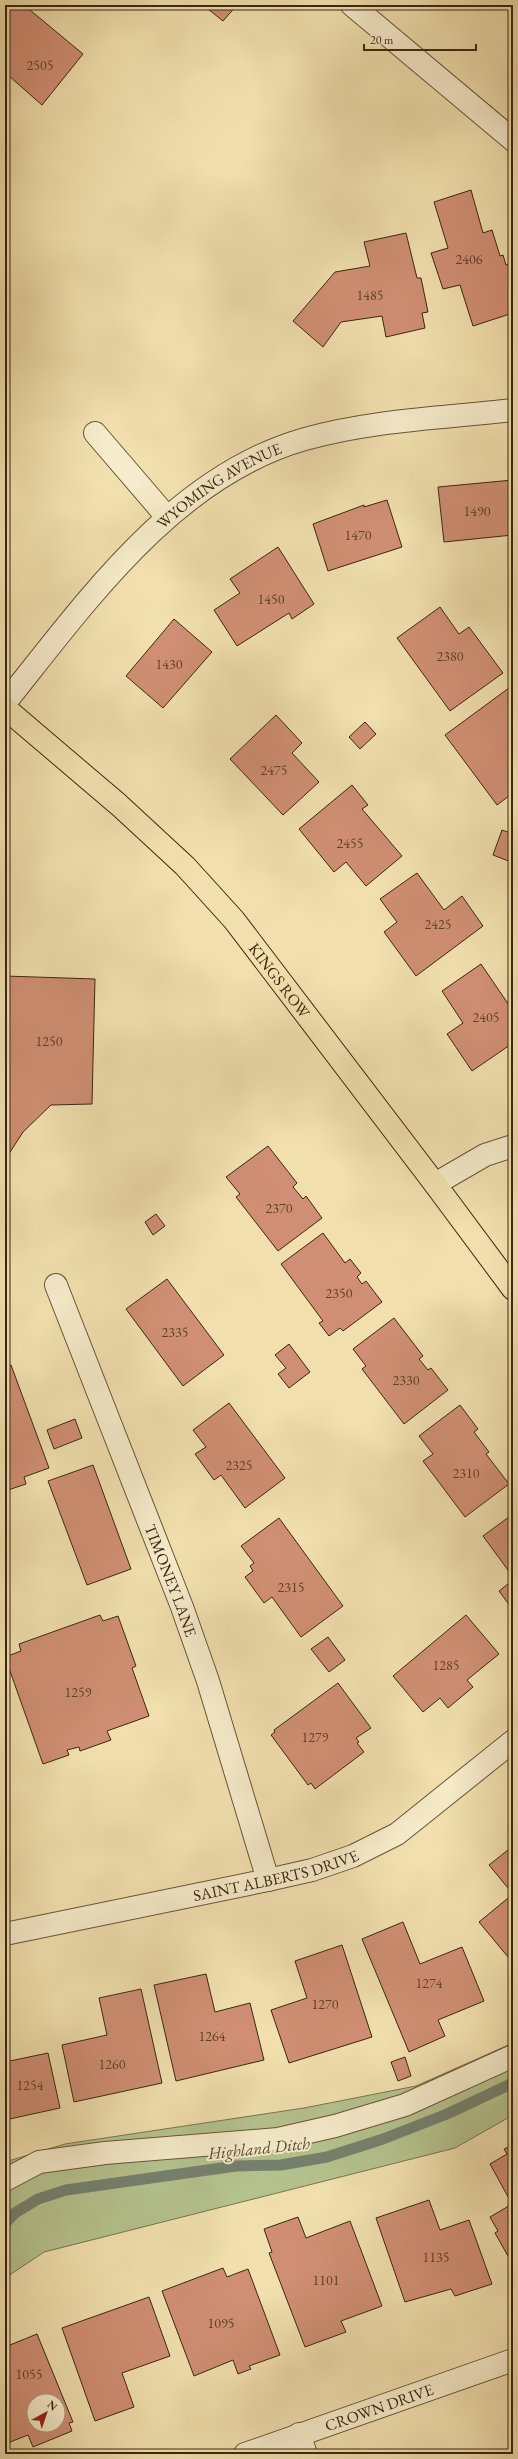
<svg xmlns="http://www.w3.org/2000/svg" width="518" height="2459" font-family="'EB Garamond',serif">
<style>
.green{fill:#b5c38e;stroke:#78744e}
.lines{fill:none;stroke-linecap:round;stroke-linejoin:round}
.stream{stroke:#75816e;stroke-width:11}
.building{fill:#d08f74;stroke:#3b260f;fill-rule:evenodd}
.minor-casing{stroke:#685437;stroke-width:24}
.major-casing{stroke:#3b260f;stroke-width:24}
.minor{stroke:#f6ebca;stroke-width:22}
.major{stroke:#f1e0ae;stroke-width:22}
.labels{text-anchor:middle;stroke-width:4;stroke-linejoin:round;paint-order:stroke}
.number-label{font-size:14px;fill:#604028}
.street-label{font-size:16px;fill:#3b260f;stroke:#f6ebca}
.water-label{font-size:17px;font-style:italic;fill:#534c36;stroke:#f6ebca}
</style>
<rect width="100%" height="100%" fill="#f1e0ae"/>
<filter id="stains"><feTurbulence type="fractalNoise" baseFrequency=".005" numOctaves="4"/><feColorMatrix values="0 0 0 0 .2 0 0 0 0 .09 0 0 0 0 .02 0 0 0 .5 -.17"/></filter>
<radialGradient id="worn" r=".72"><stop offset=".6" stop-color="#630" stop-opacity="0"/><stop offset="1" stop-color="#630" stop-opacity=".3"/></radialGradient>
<path class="green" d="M 513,2043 L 513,2115 L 455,2148 L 44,2252 L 5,2278 L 5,2162 L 65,2144 L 304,2108 L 416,2086 Z"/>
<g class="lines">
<path class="stream" d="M 5,2223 L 15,2213 L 38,2199 L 66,2190 L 236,2166 L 281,2165 L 327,2157 L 383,2139 L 447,2114 L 513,2083"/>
</g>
<g class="building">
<path d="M 5,5 L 24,5 L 83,54 L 42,105 L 9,76 L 5,82 Z"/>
<path d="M 203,5 L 237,5 L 223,21 Z"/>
<path d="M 471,190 L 483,233 L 492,230 L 500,256 L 503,255 L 506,265 L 513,263 L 513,313 L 473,326 L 460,285 L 443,289 L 431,253 L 448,248 L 434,202 Z"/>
<path d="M 406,233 L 417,278 L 421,278 L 428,312 L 422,313 L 425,328 L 386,337 L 382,316 L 341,322 L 323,347 L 293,321 L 335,272 L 370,266 L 364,242 Z"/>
<path d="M 513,480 L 513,535 L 444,542 L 438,487 Z"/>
<path d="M 387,500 L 402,547 L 328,571 L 313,524 L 364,505 L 364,507 Z"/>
<path d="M 278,547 L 314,604 L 292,619 L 289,613 L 237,646 L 214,610 L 240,593 L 230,579 Z"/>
<path d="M 440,607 L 459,634 L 469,627 L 503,673 L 450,711 L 397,638 Z"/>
<path d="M 174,619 L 212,652 L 163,708 L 126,676 Z"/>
<path d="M 513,685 L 513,793 L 497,805 L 445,735 Z"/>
<path d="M 276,715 L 302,743 L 292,753 L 319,782 L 283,815 L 230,759 Z"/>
<path d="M 365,722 L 376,734 L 360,749 L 349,737 Z"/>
<path d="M 352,785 L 368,805 L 362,809 L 402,856 L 366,886 L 346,862 L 334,872 L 299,829 Z"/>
<path d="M 502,830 L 513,834 L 511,862 L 493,855 Z"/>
<path d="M 417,873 L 444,910 L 462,896 L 483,926 L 416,976 L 384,932 L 397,922 L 380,899 Z"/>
<path d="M 481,964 L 513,1011 L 513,1043 L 472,1071 L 447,1034 L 463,1023 L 442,991 Z"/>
<path d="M 5,976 L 95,979 L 92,1104 L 51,1105 L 23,1132 L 5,1160 Z"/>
<path d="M 268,1146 L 297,1183 L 293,1187 L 303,1199 L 306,1196 L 322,1218 L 278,1251 L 236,1197 L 240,1194 L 226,1177 Z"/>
<path d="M 156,1214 L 165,1226 L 153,1235 L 145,1222 Z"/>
<path d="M 323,1233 L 345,1263 L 350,1259 L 361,1273 L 357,1277 L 362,1284 L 366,1281 L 382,1302 L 343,1331 L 340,1328 L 329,1336 L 319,1323 L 323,1321 L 281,1264 Z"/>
<path d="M 167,1279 L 224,1355 L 183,1386 L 126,1309 Z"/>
<path d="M 394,1318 L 423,1356 L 419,1359 L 428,1370 L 431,1368 L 448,1390 L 404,1424 L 362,1369 L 366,1366 L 353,1349 Z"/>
<path d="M 289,1344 L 310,1372 L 289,1388 L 278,1374 L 286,1368 L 275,1355 Z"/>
<path d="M 11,1365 L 49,1468 L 24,1477 L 26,1484 L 5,1491 L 5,1368 Z"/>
<path d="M 229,1403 L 285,1478 L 245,1508 L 221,1475 L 214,1480 L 195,1454 L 206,1447 L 193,1430 Z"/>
<path d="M 460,1405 L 478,1429 L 474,1432 L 489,1452 L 486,1454 L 509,1484 L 465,1517 L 423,1461 L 433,1454 L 419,1436 Z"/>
<path d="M 75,1419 L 82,1438 L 54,1449 L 47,1430 Z"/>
<path d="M 93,1465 L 131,1569 L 87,1585 L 48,1481 Z"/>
<path d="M 513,1514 L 513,1577 L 483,1536 Z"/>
<path d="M 279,1518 L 343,1606 L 301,1637 L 272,1597 L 264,1603 L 245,1577 L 253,1571 L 250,1566 L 254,1563 L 241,1546 Z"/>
<path d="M 513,1580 L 513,1610 L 499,1591 Z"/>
<path d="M 100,1615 L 103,1621 L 118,1616 L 136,1666 L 132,1668 L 149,1716 L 107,1731 L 111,1740 L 80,1751 L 79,1747 L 67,1750 L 69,1755 L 43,1764 L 5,1657 L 21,1651 L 19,1644 Z"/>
<path d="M 466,1615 L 499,1654 L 467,1680 L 473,1687 L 448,1708 L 440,1698 L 423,1712 L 393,1676 Z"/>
<path d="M 328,1637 L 345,1660 L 329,1672 L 311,1649 Z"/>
<path d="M 338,1683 L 371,1728 L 356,1738 L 359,1742 L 357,1743 L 364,1752 L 315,1789 L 311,1783 L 308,1785 L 271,1735 L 275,1732 L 274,1730 Z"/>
<path d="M 513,1846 L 513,1894 L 489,1865 Z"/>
<path d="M 513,1894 L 513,1963 L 479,1922 Z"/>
<path d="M 403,1922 L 420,1964 L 462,1947 L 484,2001 L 438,2020 L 445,2036 L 409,2052 L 362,1939 Z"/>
<path d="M 342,1945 L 372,2037 L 289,2063 L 271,2010 L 307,1998 L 295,1961 Z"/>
<path d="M 206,1974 L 215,2012 L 250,2003 L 264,2060 L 176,2081 L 154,1985 Z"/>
<path d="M 141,1989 L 162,2083 L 74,2102 L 62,2045 L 107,2035 L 99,1998 Z"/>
<path d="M 48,2053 L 60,2108 L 5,2120 L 5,2062 Z"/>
<path d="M 405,2057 L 411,2076 L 398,2081 L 391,2062 Z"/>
<path d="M 513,2145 L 513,2265 L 495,2233 L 498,2231 L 490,2217 L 512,2204 L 490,2164 L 507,2154 L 504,2149 Z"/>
<path d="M 429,2200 L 440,2230 L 469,2220 L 492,2284 L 455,2296 L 451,2289 L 405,2302 L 376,2218 Z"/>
<path d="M 298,2217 L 306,2238 L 350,2221 L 382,2306 L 341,2321 L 346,2332 L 305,2347 L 269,2253 L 272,2252 L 264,2229 Z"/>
<path d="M 223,2268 L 227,2277 L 248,2269 L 280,2355 L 249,2366 L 251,2369 L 238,2374 L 233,2360 L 194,2376 L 162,2291 Z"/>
<path d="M 149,2297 L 170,2356 L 122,2373 L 134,2407 L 95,2421 L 62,2328 Z"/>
<path d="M 37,2334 L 73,2422 L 69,2423 L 72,2431 L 33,2447 L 28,2435 L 5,2444 L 5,2347 ZM 34,2401 L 58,2401 L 58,2425 L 34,2425 Z"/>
</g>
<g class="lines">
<g class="minor-casing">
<g id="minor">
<path d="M 352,5 L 513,140"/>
<path d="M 95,433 L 167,517"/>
<path id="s1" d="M 5,703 C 86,602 174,476 305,439 C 372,420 444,418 513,410"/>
<path d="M 435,1184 L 485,1155 L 513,1146"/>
<path id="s2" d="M 56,1285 L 182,1607 L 208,1681 L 268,1880"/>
<path id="s3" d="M 5,1934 L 268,1880 L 312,1870 L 353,1856 L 397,1834 L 513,1741"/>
<path d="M 5,2180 L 39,2162 L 105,2153 L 278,2139 L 335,2126 L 405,2105 L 513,2056"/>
<path d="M 299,2434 L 306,2454"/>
<path id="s4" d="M 245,2454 L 513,2360"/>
</g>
</g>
<g class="major-casing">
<g id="major">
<path id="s5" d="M 5,708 L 119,805 L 185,866 L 234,920 L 435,1184 L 513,1289"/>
</g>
</g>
<use href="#minor" class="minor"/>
<use href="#major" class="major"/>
</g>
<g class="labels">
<g class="number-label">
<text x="40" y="70">2505</text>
<text x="469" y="264">2406</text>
<text x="370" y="300">1485</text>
<text x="477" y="516">1490</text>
<text x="358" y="540">1470</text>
<text x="271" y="604">1450</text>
<text x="450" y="661">2380</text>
<text x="169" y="669">1430</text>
<text x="274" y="775">2475</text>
<text x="350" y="848">2455</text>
<text x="438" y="929">2425</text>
<text x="486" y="1022">2405</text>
<text x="49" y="1046">1250</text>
<text x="279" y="1213">2370</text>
<text x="339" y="1298">2350</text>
<text x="175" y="1337">2335</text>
<text x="406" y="1385">2330</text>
<text x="239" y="1470">2325</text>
<text x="466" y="1478">2310</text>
<text x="291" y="1592">2315</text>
<text x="446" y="1670">1285</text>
<text x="78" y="1697">1259</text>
<text x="315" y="1742">1279</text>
<text x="429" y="1988">1274</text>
<text x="325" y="2009">1270</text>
<text x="212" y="2041">1264</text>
<text x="112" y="2069">1260</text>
<text x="30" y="2090">1254</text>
<text x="436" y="2262">1135</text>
<text x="326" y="2285">1101</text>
<text x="221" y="2328">1095</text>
<text x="29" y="2379">1055</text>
</g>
<g class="street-label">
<text dy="6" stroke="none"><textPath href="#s1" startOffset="308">WYOMING AVENUE</textPath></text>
<text dy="6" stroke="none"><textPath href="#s5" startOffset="388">KINGS ROW</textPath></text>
<text dy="6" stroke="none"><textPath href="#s2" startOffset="317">TIMONEY LANE</textPath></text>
<text dy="6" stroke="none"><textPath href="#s3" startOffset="277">SAINT ALBERTS DRIVE</textPath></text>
<text dy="6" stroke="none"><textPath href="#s4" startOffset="142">CROWN DRIVE</textPath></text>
</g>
<g class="water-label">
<text transform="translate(259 2148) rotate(-6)" y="6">Highland Ditch</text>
</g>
</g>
<rect width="518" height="2459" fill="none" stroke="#f1e0ae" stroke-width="20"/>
<rect x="6" y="6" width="506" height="2447" fill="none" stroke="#3b260f" stroke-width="2"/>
<rect x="10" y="10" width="498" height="2439" fill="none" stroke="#3b260f"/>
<g transform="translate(46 2413) rotate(40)"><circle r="19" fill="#f6ebca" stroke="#ab9c7f"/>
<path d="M0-3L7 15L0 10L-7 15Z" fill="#8f2418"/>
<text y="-6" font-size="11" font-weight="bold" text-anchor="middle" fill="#3b260f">N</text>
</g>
<path d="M364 44v6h112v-6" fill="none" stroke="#3b260f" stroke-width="2"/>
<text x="370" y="44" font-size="12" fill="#3b260f" stroke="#f6ebca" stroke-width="3" paint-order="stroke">20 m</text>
<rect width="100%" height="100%" filter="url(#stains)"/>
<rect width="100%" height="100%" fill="url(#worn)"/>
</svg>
